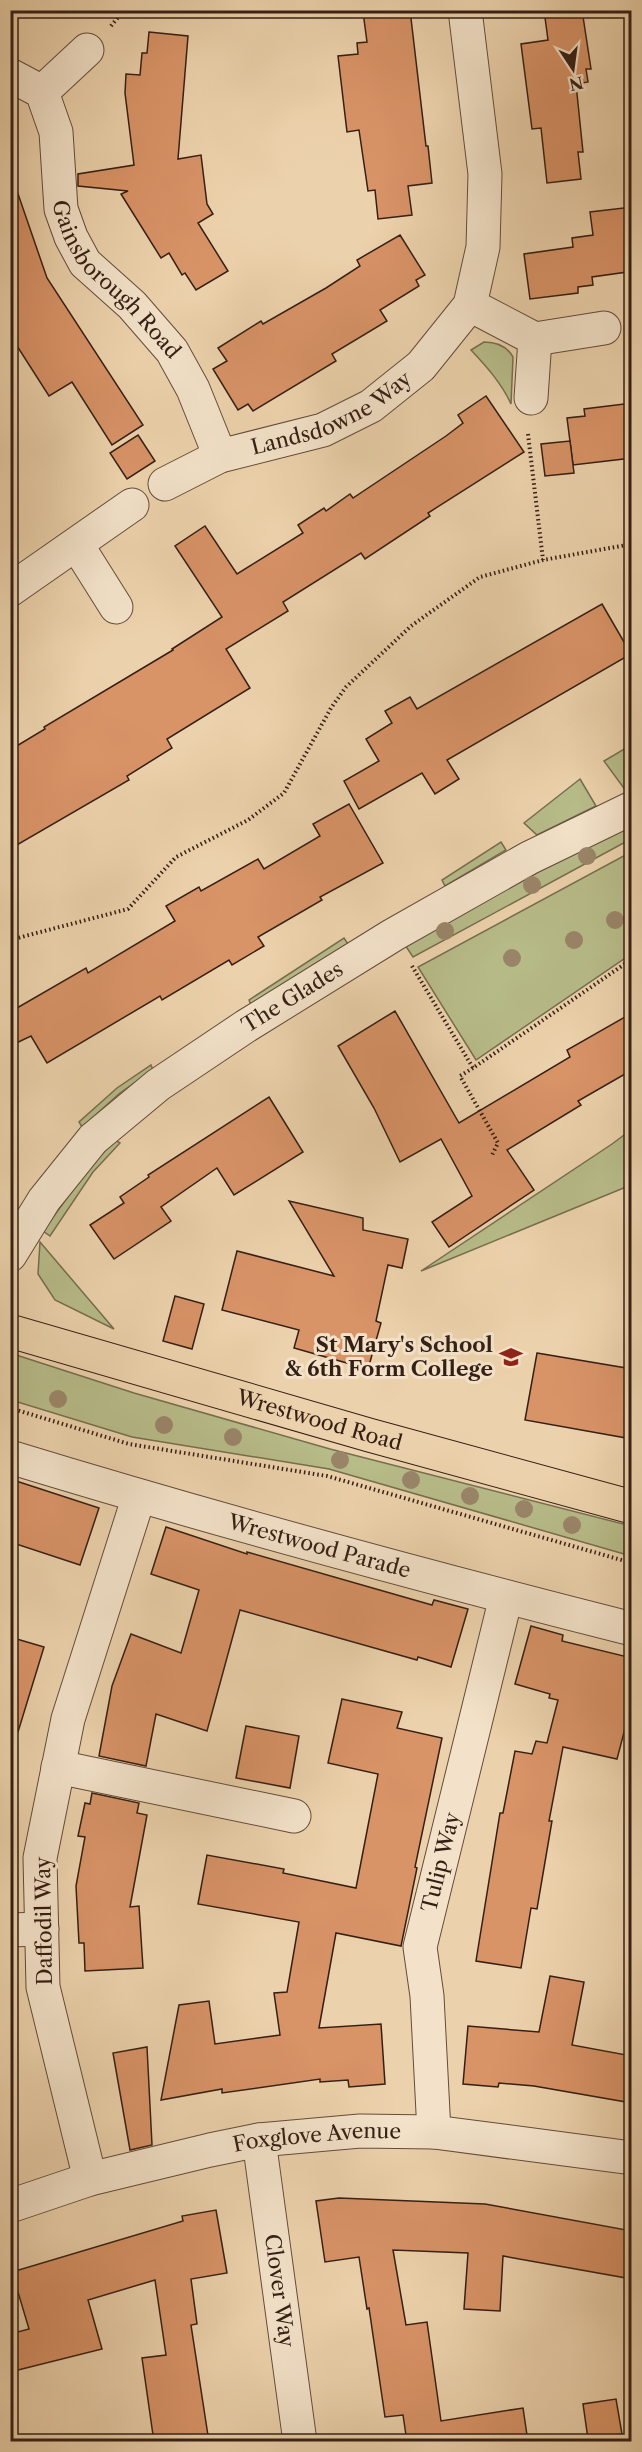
<svg xmlns="http://www.w3.org/2000/svg" width="642" height="2452" font-family="'Libre Caslon Text',serif">
<style>
.green{fill:#b7bc89;stroke:#766e4f;stroke-width:1.5}
.building{fill:#d89367;stroke:#351f15;stroke-width:1.5}
.lines{fill:none;stroke-linecap:round;stroke-linejoin:round}
.minor-casing{stroke:#634c3b;stroke-width:35}
.primary-casing{stroke:#351f15;stroke-width:35}
.path{stroke:#351f15;stroke-width:4;stroke-dasharray:1.5 3;stroke-linecap:butt}
.minor{stroke:#f3e2c9;stroke-width:33}
.primary{stroke:#ecd2ac;stroke-width:33}
.tree{fill:#9a8569}
.labels{text-anchor:middle;stroke-width:6;stroke-linejoin:round;paint-order:stroke}
.street-label{font-size:21px;fill:#351f15;stroke:#f3e2c9}
.poi-label{font-size:21px;font-weight:bold;fill:#351f15;stroke:#f3e2c9;text-anchor:end}
</style>
<rect width="100%" height="100%" fill="#ecd2ac"/>
<filter id="stains"><feTurbulence type="fractalNoise" baseFrequency=".00333" numOctaves="4"/><feColorMatrix values="0 0 0 0 .2 0 0 0 0 .09 0 0 0 0 .02 0 0 0 .5 -.17"/></filter>
<radialGradient id="worn" r=".72"><stop offset=".6" stop-color="#630" stop-opacity="0"/><stop offset="1" stop-color="#630" stop-opacity=".3"/></radialGradient>
<g class="green">
<path d="M 484,342 C 496,342 507,346 513,357 L 511,404 C 502,384 487,367 471,350 Z"/>
<path d="M 631,745 L 631,788 L 626,791 L 604,761 Z"/>
<path d="M 580,779 L 596,806 L 537,835 L 524,823 Z"/>
<path d="M 631,826 L 631,839 L 413,957 L 405,945 L 540,871 Z"/>
<path d="M 501,842 L 506,850 L 445,886 L 442,880 Z"/>
<path d="M 631,852 L 631,954 L 476,1060 L 418,967 Z"/>
<path d="M 344,938 L 348,944 L 251,1005 L 249,1000 Z"/>
<path d="M 151,1065 L 153,1070 L 120,1093 L 82,1127 L 79,1122 L 117,1088 Z"/>
<path d="M 631,1130 L 631,1185 L 421,1271 L 612,1144 Z"/>
<path d="M 115,1140 L 120,1143 L 93,1172 L 50,1236 L 43,1231 L 88,1169 Z"/>
<path d="M 40,1242 L 114,1329 L 55,1300 L 38,1274 Z"/>
<path d="M 10,1353 L 134,1393 L 330,1449 L 631,1526 L 631,1556 L 329,1469 L 132,1437 L 11,1400 Z"/>
</g>
<g class="building">
<path d="M 381,10 L 410,10 L 426,146 L 428,146 L 432,183 L 408,186 L 412,215 L 378,219 L 375,190 L 368,191 L 359,130 L 347,132 L 338,56 L 358,54 L 357,43 L 367,42 L 363,12 Z"/>
<path d="M 544,10 L 582,10 L 591,69 L 586,69 L 588,82 L 576,84 L 583,152 L 578,152 L 581,179 L 547,183 L 541,128 L 532,129 L 521,44 L 548,40 Z"/>
<path d="M 149,32 L 188,36 L 178,159 L 201,155 L 207,204 L 213,214 L 198,223 L 228,271 L 196,290 L 185,273 L 182,275 L 169,253 L 161,258 L 121,194 L 128,191 L 78,186 L 78,174 L 134,165 L 125,93 L 126,74 L 140,75 L 142,53 L 147,53 Z"/>
<path d="M 16,188 L 47,278 L 143,425 L 112,445 L 72,382 L 49,396 L 10,335 L 10,189 Z"/>
<path d="M 632,207 L 632,260 L 626,261 L 627,272 L 592,277 L 593,285 L 578,287 L 578,293 L 530,299 L 524,254 L 573,247 L 572,238 L 593,235 L 590,212 Z"/>
<path d="M 400,235 L 425,275 L 416,280 L 419,286 L 380,310 L 387,321 L 332,354 L 336,361 L 253,411 L 248,404 L 238,410 L 213,369 L 227,361 L 218,348 L 261,321 L 263,324 L 326,288 L 360,266 L 357,260 Z"/>
<path d="M 486,396 L 524,452 L 428,513 L 430,516 L 365,559 L 361,553 L 283,602 L 288,611 L 226,649 L 250,688 L 167,739 L 172,748 L 127,776 L 129,780 L 10,849 L 10,750 L 45,729 L 44,727 L 173,650 L 172,649 L 222,617 L 175,546 L 205,526 L 237,574 L 303,533 L 298,525 L 324,508 L 326,511 L 350,494 L 353,498 L 446,436 L 463,423 L 458,415 Z"/>
<path d="M 632,403 L 632,458 L 573,465 L 567,418 L 585,416 L 584,409 Z"/>
<path d="M 138,435 L 155,461 L 127,479 L 110,453 Z"/>
<path d="M 570,441 L 574,473 L 545,476 L 541,444 Z"/>
<path d="M 602,604 L 631,654 L 447,760 L 459,779 L 435,794 L 422,773 L 359,809 L 344,781 L 379,761 L 366,739 L 392,723 L 385,711 L 410,697 L 417,709 Z"/>
<path d="M 349,804 L 383,863 L 320,897 L 322,900 L 258,937 L 264,946 L 232,965 L 229,960 L 162,1000 L 160,996 L 47,1063 L 31,1036 L 10,1046 L 10,1012 L 86,968 L 88,973 L 175,921 L 166,906 L 199,887 L 201,891 L 258,859 L 264,869 L 320,836 L 313,824 Z"/>
<path d="M 395,1011 L 459,1123 L 570,1057 L 567,1050 L 632,1013 L 632,1070 L 578,1101 L 581,1105 L 507,1150 L 534,1190 L 449,1247 L 432,1222 L 472,1196 L 441,1139 L 400,1162 L 374,1108 L 338,1046 Z"/>
<path d="M 269,1097 L 303,1152 L 234,1195 L 217,1168 L 161,1207 L 171,1221 L 114,1259 L 90,1225 L 124,1203 L 120,1197 L 149,1177 L 148,1175 Z"/>
<path d="M 289,1201 L 363,1218 L 363,1230 L 408,1239 L 402,1268 L 388,1265 L 376,1321 L 381,1323 L 368,1369 L 294,1348 L 299,1330 L 222,1310 L 237,1251 L 334,1276 Z"/>
<path d="M 175,1296 L 204,1304 L 192,1349 L 163,1341 Z"/>
<path d="M 537,1353 L 632,1369 L 632,1439 L 525,1420 Z"/>
<path d="M 10,1479 L 99,1508 L 80,1565 L 10,1542 Z"/>
<path d="M 166,1527 L 247,1554 L 247,1552 L 432,1605 L 434,1600 L 468,1609 L 451,1667 L 418,1657 L 417,1660 L 240,1610 L 207,1731 L 156,1714 L 146,1766 L 99,1756 L 112,1686 L 131,1634 L 181,1653 L 199,1590 L 151,1574 Z"/>
<path d="M 531,1626 L 563,1635 L 562,1641 L 632,1658 L 632,1702 L 617,1759 L 563,1747 L 549,1821 L 552,1821 L 537,1909 L 531,1908 L 521,1968 L 476,1961 L 500,1813 L 503,1813 L 515,1751 L 532,1754 L 536,1741 L 547,1743 L 558,1700 L 549,1698 L 550,1694 L 515,1684 Z"/>
<path d="M 10,1637 L 44,1647 L 18,1732 L 10,1731 Z"/>
<path d="M 342,1699 L 402,1712 L 397,1728 L 442,1738 L 415,1867 L 417,1868 L 401,1946 L 336,1933 L 319,2028 L 381,2024 L 385,2084 L 349,2087 L 348,2080 L 320,2082 L 320,2079 L 222,2093 L 222,2089 L 161,2100 L 179,2005 L 209,2001 L 215,2044 L 280,2035 L 274,1993 L 287,1992 L 299,1922 L 198,1904 L 207,1855 L 284,1869 L 283,1873 L 356,1888 L 378,1774 L 328,1763 Z"/>
<path d="M 246,1726 L 299,1736 L 290,1788 L 236,1778 Z"/>
<path d="M 92,1793 L 139,1803 L 137,1813 L 147,1815 L 130,1907 L 139,1906 L 143,1968 L 85,1971 L 84,1943 L 79,1943 L 76,1886 L 85,1837 L 78,1836 L 85,1803 L 90,1804 Z"/>
<path d="M 550,1976 L 584,1982 L 572,2045 L 632,2056 L 632,2103 L 534,2086 L 499,2083 L 498,2087 L 463,2084 L 468,2026 L 539,2032 Z"/>
<path d="M 147,2047 L 152,2145 L 130,2150 L 113,2053 Z"/>
<path d="M 339,2198 L 485,2204 L 632,2231 L 632,2279 L 503,2256 L 500,2311 L 464,2309 L 468,2253 L 393,2250 L 406,2325 L 427,2322 L 441,2421 L 523,2408 L 528,2442 L 407,2442 L 403,2415 L 385,2417 L 369,2308 L 367,2309 L 359,2257 L 325,2262 L 316,2201 Z"/>
<path d="M 216,2210 L 227,2273 L 191,2279 L 197,2324 L 191,2325 L 209,2442 L 154,2442 L 142,2358 L 166,2355 L 155,2280 L 88,2300 L 102,2349 L 10,2372 L 10,2334 L 29,2329 L 12,2272 L 183,2221 L 182,2216 Z"/>
<path d="M 616,2399 L 622,2434 L 588,2439 L 583,2404 Z"/>
</g>
<g class="lines">
<g class="minor-casing">
<g id="minor">
<path id="s1" d="M 10,75 L 42,92 L 56,132 L 61,209 L 71,237 L 85,263 L 132,305 L 172,351 L 193,389 L 220,456"/>
<path d="M 42,92 L 87,50"/>
<path d="M 470,305 L 535,339 L 604,328"/>
<path d="M 531,398 L 535,339"/>
<path id="s2" d="M 165,484 L 220,456 L 323,430 L 371,406 L 421,366 L 470,305 L 483,247 L 485,174 L 465,10"/>
<path d="M 77,545 L 116,607"/>
<path d="M 10,590 L 132,505"/>
<path id="s3" d="M 10,1255 L 44,1200 L 93,1139 L 158,1085 L 246,1026 L 393,935 L 529,858 L 632,808"/>
<path id="s4" d="M 10,1457 C 216,1520 423,1576 632,1629"/>
<path d="M 58,1767 L 294,1816"/>
<path d="M 10,1930 L 42,1929"/>
<path id="s5" d="M 434,2132 L 427,1996 L 420,1947 L 506,1597"/>
<path id="s6" d="M 259,2140 L 300,2442"/>
<path d="M 90,2179 L 43,1987 L 40,1858 L 68,1719 L 139,1496"/>
<path id="s7" d="M 10,2206 L 90,2179 L 210,2150 L 259,2140 L 360,2131 L 434,2132 L 632,2158"/>
</g>
</g>
<g class="primary-casing">
<g id="primary">
<path id="s8" d="M 10,1331 L 369,1435 L 632,1507"/>
</g>
</g>
<g class="path">
<path d="M 111,26 L 124,10"/>
<path d="M 528,434 L 543,560"/>
<path d="M 10,940 L 128,909 L 176,857 L 248,820 L 284,793 L 331,708 L 346,687 L 411,626 L 480,577 L 543,560 L 632,544"/>
<path d="M 412,966 L 473,1068 L 632,959"/>
<path d="M 473,1068 L 460,1076 L 498,1143 L 491,1157"/>
<path d="M 10,1408 L 129,1444 L 327,1476 L 632,1563"/>
</g>
<use href="#minor" class="minor"/>
<use href="#primary" class="primary"/>
</g>
<g class="tree">
<circle cx="587" cy="856" r="9"/>
<circle cx="532" cy="885" r="9"/>
<circle cx="615" cy="920" r="9"/>
<circle cx="445" cy="931" r="9"/>
<circle cx="574" cy="940" r="9"/>
<circle cx="512" cy="958" r="9"/>
<circle cx="58" cy="1399" r="9"/>
<circle cx="164" cy="1425" r="9"/>
<circle cx="233" cy="1437" r="9"/>
<circle cx="340" cy="1460" r="9"/>
<circle cx="411" cy="1480" r="9"/>
<circle cx="470" cy="1496" r="9"/>
<circle cx="524" cy="1509" r="9"/>
<circle cx="572" cy="1525" r="9"/>
</g>
<defs>
<g id="school-bare" transform="scale(1.8)"><path d="M0-5L7-2L0 1L-7-2ZM-4 1L0 2.5L4 1V4Q0 6-4 4Z" fill="#8f2418" stroke="#f3e2c9" stroke-width="2.5" paint-order="stroke"/></g>
</defs>
<g fill-rule="evenodd">
<use href="#school-bare" x="511" y="1357"/>
</g>
<g class="labels">
<g class="street-label">
<text dy="7" stroke="none"><textPath href="#s1" startOffset="246">Gainsborough Road</textPath></text>
<text dy="7" stroke="none"><textPath href="#s2" startOffset="182">Landsdowne Way</textPath></text>
<text dy="7" stroke="none"><textPath href="#s3" startOffset="388">The Glades</textPath></text>
<text dy="7" stroke="none"><textPath href="#s8" startOffset="322">Wrestwood Road</textPath></text>
<text dy="7" stroke="none"><textPath href="#s4" startOffset="322">Wrestwood Parade</textPath></text>
<text dy="7" stroke="none"><textPath href="#s5" startOffset="273">Tulip Way</textPath></text>
<text transform="translate(44 1921) rotate(-91)" y="7">Daffodil Way</text>
<text dy="7" stroke="none"><textPath href="#s7" startOffset="316">Foxglove Avenue</textPath></text>
<text dy="7" stroke="none"><textPath href="#s6" startOffset="152">Clover Way</textPath></text>
</g>
<g class="poi-label">
<text x="493" y="1352">St Mary's School<tspan x="493" dy="24">&amp; 6th Form College</tspan></text>
</g>
</g>
<rect width="642" height="2452" fill="none" stroke="#ecd2ac" stroke-width="36"/>
<rect x="12" y="12" width="618" height="2428" fill="none" stroke="#351f15" stroke-width="3"/>
<rect x="18" y="18" width="606" height="2416" fill="none" stroke="#351f15" stroke-width="1.5"/>
<g transform="translate(573 69) rotate(167)" stroke="#f3e2c9" stroke-width="4.5" paint-order="stroke">
<path d="M0-4.5L10 22L0 15L-10 22Z" fill="#351f15"/>
<text y="-9" font-size="16" font-weight="bold" text-anchor="middle" fill="#351f15">N</text>
</g>
<rect width="100%" height="100%" filter="url(#stains)"/>
<rect width="100%" height="100%" fill="url(#worn)"/>
</svg>
